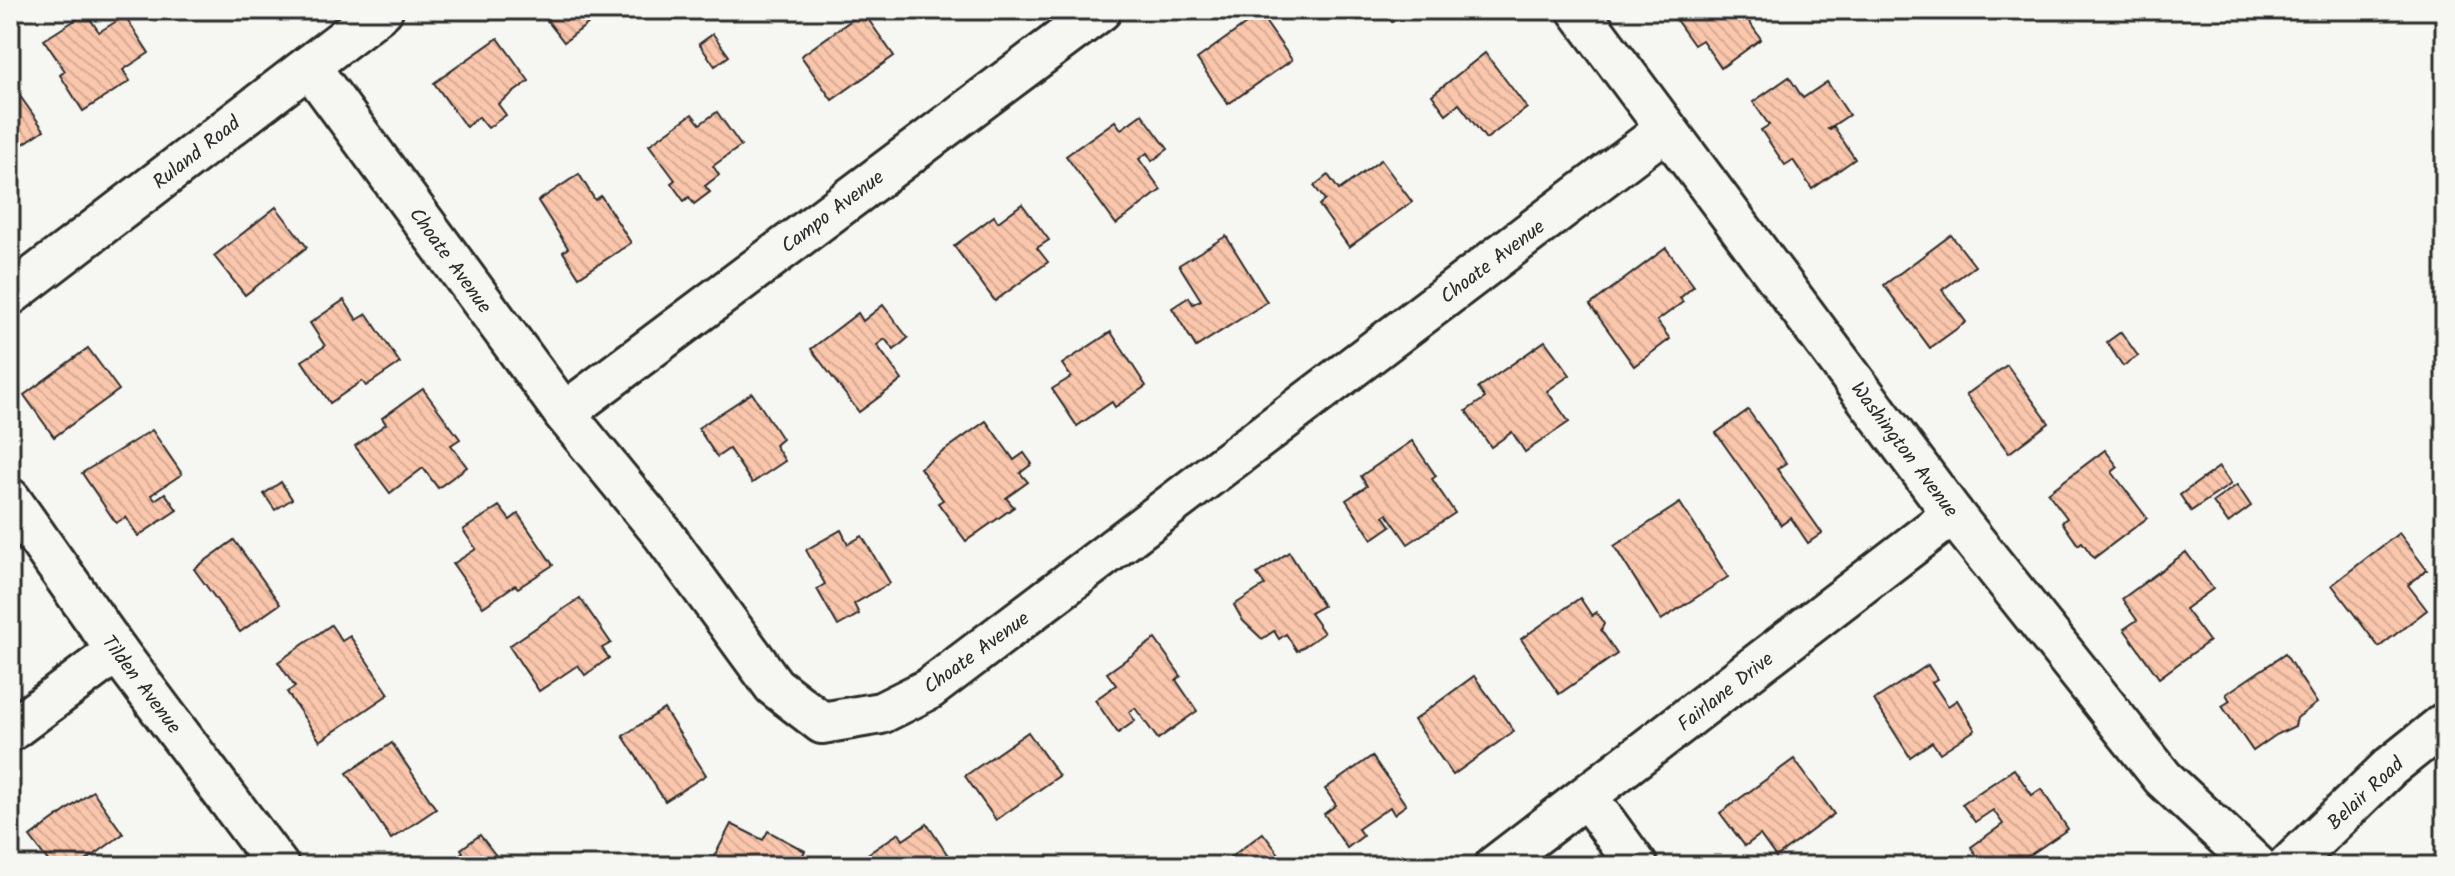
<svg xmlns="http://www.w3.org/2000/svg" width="2455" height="876" font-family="Kalam,sans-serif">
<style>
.building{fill:url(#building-back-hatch);stroke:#2b2b2b;stroke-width:2}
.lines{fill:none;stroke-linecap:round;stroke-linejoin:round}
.minor-casing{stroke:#2b2b2b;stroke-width:46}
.minor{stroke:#f6f6f2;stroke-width:40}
.labels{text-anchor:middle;stroke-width:8;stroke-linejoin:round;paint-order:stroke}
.street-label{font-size:20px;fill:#2b2b2b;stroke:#f6f6f2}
</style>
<defs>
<pattern id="building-back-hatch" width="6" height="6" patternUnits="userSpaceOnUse" patternTransform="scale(2)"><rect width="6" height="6" fill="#fac6ac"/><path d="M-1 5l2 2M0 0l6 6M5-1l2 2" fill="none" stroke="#d6aa94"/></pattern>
</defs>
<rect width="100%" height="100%" fill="#f6f6f2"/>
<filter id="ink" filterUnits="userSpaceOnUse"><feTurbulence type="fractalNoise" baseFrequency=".0125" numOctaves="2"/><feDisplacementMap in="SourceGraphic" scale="16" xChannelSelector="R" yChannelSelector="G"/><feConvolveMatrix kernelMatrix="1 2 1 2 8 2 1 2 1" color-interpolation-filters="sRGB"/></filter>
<g filter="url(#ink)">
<g class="building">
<path d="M 539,10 L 606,10 L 564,42 Z"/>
<path d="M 1384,10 L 1408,10 L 1392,22 Z"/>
<path d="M 1669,10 L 1741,10 L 1761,39 L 1721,68 L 1702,40 L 1694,45 Z"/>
<path d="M 863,12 L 894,56 L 832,100 L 801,56 Z"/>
<path d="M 86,13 L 99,32 L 125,16 L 149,53 L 123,70 L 130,81 L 83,111 L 60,75 L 65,71 L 44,40 Z"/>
<path d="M 1260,14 L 1292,60 L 1228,104 L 1197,59 Z"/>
<path d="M 713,34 L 729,56 L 715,66 L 699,44 Z"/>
<path d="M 498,38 L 529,81 L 498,104 L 506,115 L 488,128 L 479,117 L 466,127 L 434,83 Z"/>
<path d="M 1485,53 L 1527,108 L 1486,139 L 1459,104 L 1446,114 L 1432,95 Z"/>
<path d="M 1789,77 L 1803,98 L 1827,82 L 1849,115 L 1828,129 L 1830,130 L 1834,127 L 1855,159 L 1812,189 L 1793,160 L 1785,165 L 1761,130 L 1769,125 L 1753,102 Z"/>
<path d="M 15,89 L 44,130 L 10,153 L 14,158 L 10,161 L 10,92 Z"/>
<path d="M 717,112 L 741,146 L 713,166 L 719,175 L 705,186 L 710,192 L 694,204 L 689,197 L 684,201 L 671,183 L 675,180 L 649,145 L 692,114 L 700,124 Z"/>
<path d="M 1142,114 L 1168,149 L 1152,161 L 1147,153 L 1139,159 L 1161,190 L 1116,224 L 1066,156 L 1115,121 L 1121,129 Z"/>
<path d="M 1381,160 L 1412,202 L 1349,247 L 1319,205 L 1325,200 L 1314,186 L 1328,175 L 1339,190 Z"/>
<path d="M 579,174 L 595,200 L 601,196 L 631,243 L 579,277 L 563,252 L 568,248 L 538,201 Z"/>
<path d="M 1022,204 L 1049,240 L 1037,248 L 1048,262 L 995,301 L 954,246 L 994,216 L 998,222 Z"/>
<path d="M 276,207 L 307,247 L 245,295 L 214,256 Z"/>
<path d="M 1951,235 L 1975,266 L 1942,290 L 1966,322 L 1930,348 L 1884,285 Z"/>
<path d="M 1226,236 L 1267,302 L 1196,347 L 1172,308 L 1189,297 L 1193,304 L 1201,300 L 1179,265 Z"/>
<path d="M 1666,248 L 1694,286 L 1680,298 L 1683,302 L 1657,321 L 1670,339 L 1634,366 L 1590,305 Z"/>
<path d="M 344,300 L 357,320 L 367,314 L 400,363 L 366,386 L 362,381 L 330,403 L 302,361 L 325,346 L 310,323 Z"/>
<path d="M 883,305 L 908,338 L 894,350 L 885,339 L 877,345 L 902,380 L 859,412 L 811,349 L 858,313 L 863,321 Z"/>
<path d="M 1111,332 L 1146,386 L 1115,407 L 1112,402 L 1077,426 L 1052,389 L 1071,377 L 1062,364 Z"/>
<path d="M 2121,332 L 2138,356 L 2123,366 L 2107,342 Z"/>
<path d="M 1545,341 L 1570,375 L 1547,391 L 1569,422 L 1525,452 L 1512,432 L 1491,447 L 1466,411 L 1485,398 L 1478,388 Z"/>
<path d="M 88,348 L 119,390 L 54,437 L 24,395 Z"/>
<path d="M 2007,365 L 2049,423 L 2009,453 L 1966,395 Z"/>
<path d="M 423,389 L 460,439 L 451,445 L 467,467 L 438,488 L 423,468 L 390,493 L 355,446 L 386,424 L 382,418 Z"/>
<path d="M 752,393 L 782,439 L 775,445 L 785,461 L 752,483 L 729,449 L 717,457 L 698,428 Z"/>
<path d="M 1748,410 L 1786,463 L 1777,469 L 1822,533 L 1808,543 L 1791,518 L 1781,525 L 1716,433 Z"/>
<path d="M 986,421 L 1014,460 L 1024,453 L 1032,464 L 1020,473 L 1028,482 L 1006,498 L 1014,507 L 966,541 L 938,503 L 943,500 L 920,468 Z"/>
<path d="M 152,430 L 182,474 L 151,495 L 155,500 L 165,493 L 177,510 L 138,536 L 126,517 L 116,523 L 82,473 Z"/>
<path d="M 1412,441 L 1436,476 L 1432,479 L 1455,513 L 1408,544 L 1387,514 L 1384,516 L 1391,526 L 1372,539 L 1346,500 L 1367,486 L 1361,476 Z"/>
<path d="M 2105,450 L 2118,467 L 2112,472 L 2147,518 L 2094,558 L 2082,542 L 2078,545 L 2062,522 L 2067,518 L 2048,493 Z"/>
<path d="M 2219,467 L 2231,484 L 2191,511 L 2180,495 Z"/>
<path d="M 281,482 L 292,499 L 275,510 L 264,494 Z"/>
<path d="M 2237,485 L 2251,506 L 2228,523 L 2213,502 Z"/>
<path d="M 1680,503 L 1728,577 L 1661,620 L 1614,546 Z"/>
<path d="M 499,506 L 510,520 L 518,514 L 553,565 L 518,588 L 515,585 L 483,607 L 453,564 L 476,549 L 463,530 Z"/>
<path d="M 841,530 L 848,544 L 862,536 L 890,583 L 854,604 L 859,614 L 838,626 L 817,589 L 825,584 L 806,550 Z"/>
<path d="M 2399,533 L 2427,570 L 2408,585 L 2427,610 L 2379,647 L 2332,585 Z"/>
<path d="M 234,540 L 280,604 L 240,632 L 194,569 Z"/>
<path d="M 1289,552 L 1323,606 L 1310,613 L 1324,633 L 1297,651 L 1286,634 L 1279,639 L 1274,631 L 1262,639 L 1243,621 L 1234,605 L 1265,585 L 1257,574 Z"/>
<path d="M 2186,552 L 2213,589 L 2185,609 L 2209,641 L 2159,678 L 2124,629 L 2137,620 L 2122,599 Z"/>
<path d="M 580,598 L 611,643 L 602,648 L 609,658 L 585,675 L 578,665 L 539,691 L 509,646 Z"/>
<path d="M 1580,598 L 1592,616 L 1596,612 L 1604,624 L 1601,630 L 1617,654 L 1559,694 L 1521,639 Z"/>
<path d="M 331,625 L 342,641 L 350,636 L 389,694 L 320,741 L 287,692 L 295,687 L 278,662 Z"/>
<path d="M 1155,639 L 1181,676 L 1176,680 L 1197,711 L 1158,739 L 1135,708 L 1129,712 L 1135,721 L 1118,733 L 1095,700 L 1116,685 L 1107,673 Z"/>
<path d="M 2285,654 L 2317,703 L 2297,718 L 2295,726 L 2276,735 L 2253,751 L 2222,706 L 2230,701 L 2226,694 Z"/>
<path d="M 1928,665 L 1937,679 L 1932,682 L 1948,706 L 1957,700 L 1975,730 L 1940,753 L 1932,742 L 1910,757 L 1874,700 Z"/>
<path d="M 1474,676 L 1514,731 L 1453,775 L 1414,720 Z"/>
<path d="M 664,709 L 706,775 L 665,801 L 623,736 Z"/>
<path d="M 1028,732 L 1059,776 L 996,820 L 965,776 Z"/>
<path d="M 392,743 L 436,809 L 391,839 L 347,773 Z"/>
<path d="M 1372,756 L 1406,805 L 1394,814 L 1390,807 L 1358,829 L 1363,836 L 1347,848 L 1324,814 L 1336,805 L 1325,789 Z"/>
<path d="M 1794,759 L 1834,814 L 1776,857 L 1760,835 L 1745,846 L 1720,813 Z"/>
<path d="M 2014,769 L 2032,795 L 2041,789 L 2068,829 L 2014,866 L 1984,866 L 1971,847 L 2003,824 L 1993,810 L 1975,822 L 1962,804 Z"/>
<path d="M 93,791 L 123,834 L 79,866 L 52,866 L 30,837 Z"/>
<path d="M 731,824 L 763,840 L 768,831 L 805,851 L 797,866 L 715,866 L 711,863 Z"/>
<path d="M 927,824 L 955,866 L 850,866 L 899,833 L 903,840 Z"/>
<path d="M 1263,833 L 1288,866 L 1219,866 Z"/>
<path d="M 480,835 L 504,866 L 445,866 L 463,852 L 461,849 Z"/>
</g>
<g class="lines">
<g class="minor-casing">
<g id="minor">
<path d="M 1578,10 L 1953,514 L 2163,778 L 2257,866"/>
<path d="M 309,66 L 564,413 L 663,534 L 774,686 L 822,723 L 881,713 L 929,689 L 1665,130"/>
<path d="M 10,295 L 382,10"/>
<path d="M 564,413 L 1101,10"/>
<path d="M 10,499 L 117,651 L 278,866"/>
<path d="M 10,731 L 117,651"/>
<path d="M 1587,797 L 1637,866"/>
<path d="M 1495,866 L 1953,514"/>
<path d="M 2288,866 L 2390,767 L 2445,723"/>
</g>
</g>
<use href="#minor" class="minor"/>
</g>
</g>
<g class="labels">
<g class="street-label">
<text transform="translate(196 152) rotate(-38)" y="7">Ruland Road</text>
<text transform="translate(832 211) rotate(-37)" y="7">Campo Avenue</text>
<text transform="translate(451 260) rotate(54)" y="7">Choate Avenue</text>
<text transform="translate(1492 261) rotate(-37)" y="7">Choate Avenue</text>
<text transform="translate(1905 449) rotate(53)" y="7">Washington Avenue</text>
<text transform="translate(976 652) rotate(-36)" y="7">Choate Avenue</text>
<text transform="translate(142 684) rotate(53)" y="7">Tilden Avenue</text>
<text transform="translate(1725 691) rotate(-38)" y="7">Fairlane Drive</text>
<text transform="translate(2365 793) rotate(-43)" y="7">Belair Road</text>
</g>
</g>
<rect width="2455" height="876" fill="none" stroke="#f6f6f2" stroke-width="40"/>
<rect x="20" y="20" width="2415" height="836" fill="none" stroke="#2b2b2b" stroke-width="3" filter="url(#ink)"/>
</svg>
